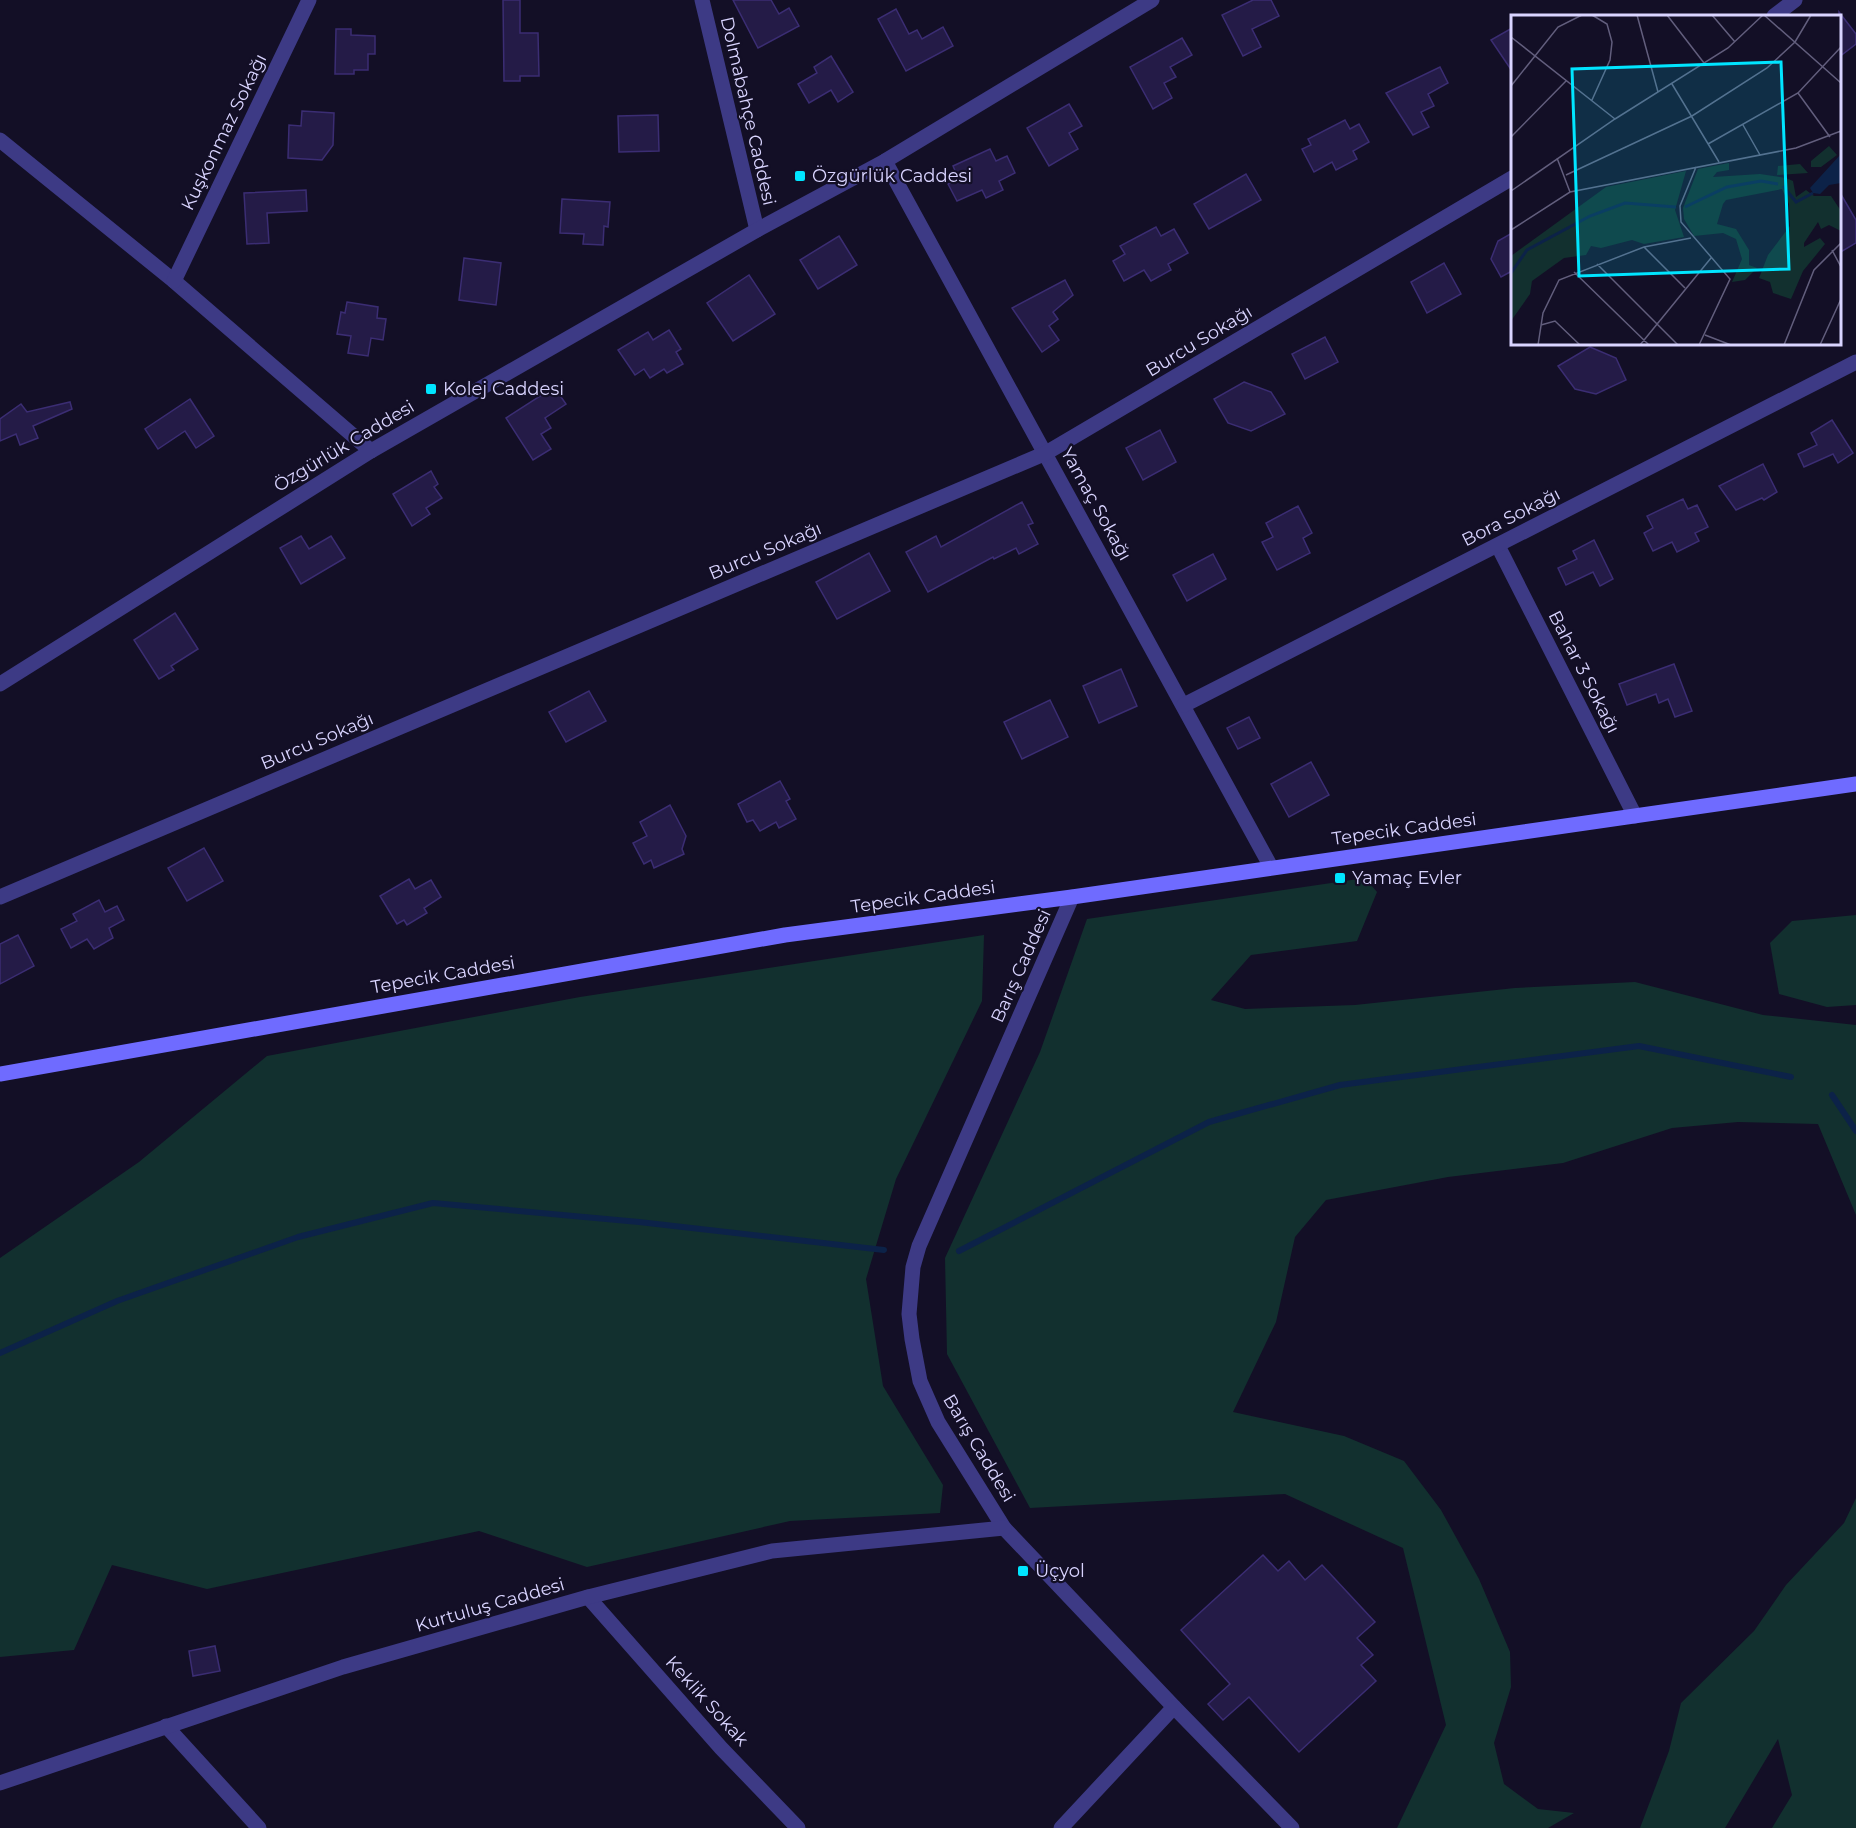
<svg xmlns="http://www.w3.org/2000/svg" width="1856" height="1828" font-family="Montserrat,sans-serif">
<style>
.green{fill:#12302f}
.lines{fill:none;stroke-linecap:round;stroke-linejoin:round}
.stream{stroke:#0c2248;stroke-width:6}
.building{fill:#241b47;stroke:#3b2d73;stroke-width:1.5}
.street{stroke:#3d3a85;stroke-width:15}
.secondary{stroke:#6f6bff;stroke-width:15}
.poi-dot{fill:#00e5ff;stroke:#130f26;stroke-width:2}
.labels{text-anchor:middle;stroke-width:4.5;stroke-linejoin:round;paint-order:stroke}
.street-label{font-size:18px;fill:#d9d4ff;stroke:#130f26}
.poi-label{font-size:18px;fill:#d9d4ff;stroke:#130f26;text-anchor:start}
.inset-river{fill:none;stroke:#0c2248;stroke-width:3}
.inset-road{fill:none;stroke:#625e7d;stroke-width:1.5}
.view{fill:#00e5ff;fill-opacity:0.15;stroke:#00e5ff;stroke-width:3}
.inset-edge{fill:none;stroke:#d9d4ff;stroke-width:3}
</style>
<rect width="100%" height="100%" fill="#130f26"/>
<g class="green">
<path d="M 1365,878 L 1377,892 L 1357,941 L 1251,955 L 1211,1000 L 1245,1009 L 1355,1005 L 1515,988 L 1635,982 L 1763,1015 L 1856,1025 L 1856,1215 L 1818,1124 L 1738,1122 L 1672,1128 L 1563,1163 L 1448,1177 L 1326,1200 L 1295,1237 L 1276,1322 L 1233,1412 L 1344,1436 L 1404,1461 L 1441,1510 L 1479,1579 L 1510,1652 L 1511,1687 L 1494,1743 L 1504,1784 L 1538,1809 L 1574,1813 L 1548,1828 L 1397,1828 L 1446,1725 L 1403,1548 L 1285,1494 L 1030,1508 L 947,1354 L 945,1258 L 1040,1052 L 1087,919 Z"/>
<path d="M 1856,915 L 1856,1005 L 1827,1007 L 1779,994 L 1770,943 L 1792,921 Z"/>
<path d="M 984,935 L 982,1001 L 896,1179 L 866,1279 L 883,1386 L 943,1485 L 940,1513 L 790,1521 L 587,1567 L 479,1531 L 207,1589 L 112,1565 L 74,1650 L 0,1657 L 0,1258 L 139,1162 L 267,1056 L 580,997 Z"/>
<path d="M 1856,1498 L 1856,1828 L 1772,1828 L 1792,1795 L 1778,1739 L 1725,1828 L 1640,1828 L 1669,1751 L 1681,1703 L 1754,1631 L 1786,1585 L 1844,1523 Z"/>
</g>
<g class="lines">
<g class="stream">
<path d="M 1832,1095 L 1856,1131"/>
<path d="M 959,1251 L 1209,1122 L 1340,1085 L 1639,1046 L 1791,1077"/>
<path d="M 0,1353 L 117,1301 L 298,1237 L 433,1203 L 639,1222 L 884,1250"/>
</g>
</g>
<g class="building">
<path d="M 503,0 L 520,0 L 520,33 L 538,33 L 539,76 L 520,76 L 520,81 L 504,81 Z"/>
<path d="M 733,0 L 771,0 L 779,14 L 789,8 L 799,26 L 758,48 Z"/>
<path d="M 1253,0 L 1271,0 L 1279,16 L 1252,29 L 1261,47 L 1243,56 L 1222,15 Z"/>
<path d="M 896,9 L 909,34 L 917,30 L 922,39 L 943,27 L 953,46 L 906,71 L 878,19 Z"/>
<path d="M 1839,12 L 1856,34 L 1856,44 L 1839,57 Z"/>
<path d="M 1512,28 L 1512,71 L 1491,40 Z"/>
<path d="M 336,29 L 351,29 L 351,35 L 375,36 L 375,54 L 368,54 L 368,70 L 354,70 L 354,74 L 335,74 Z"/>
<path d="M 1182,38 L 1192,55 L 1170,67 L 1176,77 L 1164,83 L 1172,98 L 1153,109 L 1130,67 Z"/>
<path d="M 831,56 L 853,92 L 838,102 L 831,90 L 809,103 L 798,84 L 817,73 L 814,67 Z"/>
<path d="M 1440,67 L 1448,83 L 1428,94 L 1434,106 L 1421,112 L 1429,127 L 1413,135 L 1386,93 Z"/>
<path d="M 1069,104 L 1082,126 L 1069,133 L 1078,149 L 1049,166 L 1027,128 Z"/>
<path d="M 302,111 L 334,113 L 333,145 L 322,160 L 288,158 L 289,125 L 301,126 Z"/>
<path d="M 658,115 L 659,151 L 619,152 L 618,116 Z"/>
<path d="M 1345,120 L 1350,129 L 1359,124 L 1369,142 L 1353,151 L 1357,159 L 1336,170 L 1332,162 L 1314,172 L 1302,149 L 1311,145 L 1308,139 Z"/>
<path d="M 990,149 L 996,161 L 1007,156 L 1015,173 L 999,181 L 1003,190 L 986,198 L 982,190 L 957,201 L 948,184 L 953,182 L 949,176 L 956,173 L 953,166 Z"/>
<path d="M 1246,174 L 1261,200 L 1209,229 L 1194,204 Z"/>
<path d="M 306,190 L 307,211 L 267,213 L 269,243 L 247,244 L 244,193 Z"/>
<path d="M 1839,191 L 1856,220 L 1856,243 L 1839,253 Z"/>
<path d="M 562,199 L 610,202 L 608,227 L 604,226 L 603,245 L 583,244 L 584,234 L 560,233 Z"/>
<path d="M 1156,227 L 1161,236 L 1174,229 L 1188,253 L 1168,264 L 1171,270 L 1151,281 L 1144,270 L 1124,281 L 1113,261 L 1125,254 L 1120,246 Z"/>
<path d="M 1512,233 L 1512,271 L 1501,277 L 1491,259 L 1498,241 Z"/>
<path d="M 839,236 L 857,265 L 818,289 L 800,260 Z"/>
<path d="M 464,258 L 501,263 L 496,305 L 459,300 Z"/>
<path d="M 1444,263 L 1461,294 L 1427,313 L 1411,282 Z"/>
<path d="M 749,275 L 775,314 L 733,341 L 707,303 Z"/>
<path d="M 1065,280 L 1073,295 L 1053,312 L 1058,319 L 1049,326 L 1059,340 L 1042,352 L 1012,308 Z"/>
<path d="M 347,302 L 378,307 L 377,318 L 386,319 L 383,340 L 371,338 L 368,356 L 348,353 L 351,336 L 337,334 L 341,312 L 345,313 Z"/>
<path d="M 669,330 L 681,349 L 676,352 L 683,364 L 667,373 L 664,369 L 650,378 L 644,369 L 635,375 L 618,350 L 648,332 L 653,340 Z"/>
<path d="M 1325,337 L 1338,362 L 1305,379 L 1292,354 Z"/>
<path d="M 1590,347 L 1616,358 L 1626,380 L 1596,394 L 1575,389 L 1558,366 Z"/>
<path d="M 1244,382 L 1271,392 L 1285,414 L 1251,431 L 1228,423 L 1214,399 Z"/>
<path d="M 554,387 L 566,404 L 545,418 L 551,428 L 541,434 L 551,449 L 533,460 L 506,418 Z"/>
<path d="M 190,399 L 214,436 L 196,448 L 185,431 L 158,449 L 145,429 Z"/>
<path d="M 70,402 L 72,409 L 33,426 L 38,438 L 20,445 L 16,434 L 0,441 L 0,419 L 21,404 L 27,412 Z"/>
<path d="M 1832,420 L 1853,453 L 1838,463 L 1833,454 L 1804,467 L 1798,454 L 1817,445 L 1811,433 Z"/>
<path d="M 1160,430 L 1176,462 L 1143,480 L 1126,448 Z"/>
<path d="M 1763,464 L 1777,492 L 1764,500 L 1762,498 L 1736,510 L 1719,486 Z"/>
<path d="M 431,471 L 438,484 L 434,487 L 442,498 L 426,508 L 430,514 L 412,526 L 393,494 Z"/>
<path d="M 1683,499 L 1688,509 L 1697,505 L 1708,527 L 1695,533 L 1699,541 L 1677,552 L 1672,542 L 1653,551 L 1644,533 L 1653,528 L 1647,516 Z"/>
<path d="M 1022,502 L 1033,523 L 1028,525 L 1038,544 L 1019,554 L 1016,548 L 994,559 L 993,557 L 928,592 L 906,552 L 936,536 L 941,547 Z"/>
<path d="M 1298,506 L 1312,533 L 1303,538 L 1310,553 L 1277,570 L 1262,542 L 1273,537 L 1266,523 Z"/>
<path d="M 301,536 L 309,549 L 331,536 L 345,558 L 301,584 L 280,548 Z"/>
<path d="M 1594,540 L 1613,579 L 1600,586 L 1593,572 L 1566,585 L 1558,568 L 1577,559 L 1573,551 Z"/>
<path d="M 869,553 L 890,591 L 837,619 L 816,582 Z"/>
<path d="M 1213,554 L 1226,579 L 1187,601 L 1173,575 Z"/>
<path d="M 175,613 L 198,649 L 171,666 L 174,670 L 159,679 L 134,640 Z"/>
<path d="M 1674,664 L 1692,711 L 1675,717 L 1668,699 L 1659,703 L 1656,694 L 1627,705 L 1619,684 Z"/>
<path d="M 1121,669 L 1137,706 L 1099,723 L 1083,686 Z"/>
<path d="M 589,691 L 606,721 L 566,742 L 549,712 Z"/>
<path d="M 1050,700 L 1068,737 L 1022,759 L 1004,722 Z"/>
<path d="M 1249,717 L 1260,738 L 1238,749 L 1227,728 Z"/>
<path d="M 1311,762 L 1329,795 L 1289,817 L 1271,784 Z"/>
<path d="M 780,781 L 790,799 L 786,801 L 796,819 L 779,828 L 776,822 L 760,831 L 753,820 L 747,822 L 738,804 Z"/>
<path d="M 670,805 L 686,836 L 682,849 L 684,854 L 654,868 L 651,860 L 644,864 L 633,843 L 647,836 L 640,822 Z"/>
<path d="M 204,848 L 223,881 L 187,901 L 168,868 Z"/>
<path d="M 409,879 L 415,889 L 431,880 L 441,897 L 424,908 L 427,913 L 407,925 L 404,920 L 397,924 L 380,896 Z"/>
<path d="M 99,900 L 105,912 L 117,906 L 124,920 L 109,928 L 113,938 L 94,949 L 87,939 L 71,948 L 61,929 L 77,921 L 73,914 Z"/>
<path d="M 18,935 L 34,966 L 0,984 L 0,944 Z"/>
<path d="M 1263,1555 L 1278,1571 L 1289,1561 L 1305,1580 L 1322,1565 L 1375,1622 L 1357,1638 L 1373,1655 L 1361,1665 L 1376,1681 L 1299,1752 L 1249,1697 L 1223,1720 L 1208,1704 L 1230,1684 L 1181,1630 Z"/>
<path d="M 215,1646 L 220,1671 L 193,1676 L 189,1651 Z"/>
</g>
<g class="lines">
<g class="street">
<path d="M 702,0 L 757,230"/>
<path d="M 1774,16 L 1795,0"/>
<path d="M 0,140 L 174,281 L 371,451"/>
<path d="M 885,161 L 1271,867"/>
<path d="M 174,281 L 309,0"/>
<path d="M 1498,546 L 1635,816"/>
<path d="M 0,684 L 371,451 L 757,230 L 885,161 L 1152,0"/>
<path d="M 1184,705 L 1856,362"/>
<path d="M 0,897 L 1046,453 L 1512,178"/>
<path d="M 1072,897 L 919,1246 L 913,1267 L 909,1314 L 912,1339 L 920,1381 L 938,1422 L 1004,1528 L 1174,1707 L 1292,1828"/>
<path d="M 588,1597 L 721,1748 L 798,1828"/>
<path d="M 166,1726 L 259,1828"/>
<path d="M 0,1783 L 343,1667 L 588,1597 L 772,1551 L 1004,1528"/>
<path d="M 1061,1828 L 1174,1707"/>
</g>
<path class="secondary" d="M 0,1074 L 785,935 L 1072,897 L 1856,784"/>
</g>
<g class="poi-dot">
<rect x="794" y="170" width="12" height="12" rx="3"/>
<rect x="425" y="383" width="12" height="12" rx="3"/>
<rect x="1334" y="872" width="12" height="12" rx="3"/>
<rect x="1017" y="1565" width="12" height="12" rx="3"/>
</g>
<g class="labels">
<g class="street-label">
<text transform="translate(748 111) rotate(77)" y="6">Dolmabahçe Caddesi</text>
<text transform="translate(224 132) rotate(-64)" y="6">Kuşkonmaz Sokağı</text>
<text transform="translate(1199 341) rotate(-31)" y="6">Burcu Sokağı</text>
<text transform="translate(344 446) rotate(-31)" y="6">Özgürlük Caddesi</text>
<text transform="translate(1096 504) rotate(61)" y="6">Yamaç Sokağı</text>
<text transform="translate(1511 517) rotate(-27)" y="6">Bora Sokağı</text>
<text transform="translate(765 551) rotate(-23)" y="6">Burcu Sokağı</text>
<text transform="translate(1584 672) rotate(63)" y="6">Bahar 3 Sokağı</text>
<text transform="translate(317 741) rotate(-23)" y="6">Burcu Sokağı</text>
<text transform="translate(1404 829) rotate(-8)" y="6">Tepecik Caddesi</text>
<text transform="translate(923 897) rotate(-8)" y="6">Tepecik Caddesi</text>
<text transform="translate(1021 966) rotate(-66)" y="6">Barış Caddesi</text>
<text transform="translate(443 975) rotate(-10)" y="6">Tepecik Caddesi</text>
<text transform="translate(979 1448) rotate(59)" y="6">Barış Caddesi</text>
<text transform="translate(490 1605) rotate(-16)" y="6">Kurtuluş Caddesi</text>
<text transform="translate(707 1701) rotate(48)" y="6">Keklik Sokak</text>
</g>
<g class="poi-label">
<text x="812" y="182">Özgürlük Caddesi</text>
<text x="443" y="395">Kolej Caddesi</text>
<text x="1352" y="884">Yamaç Evler</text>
<text x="1035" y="1577">Üçyol</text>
</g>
</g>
<g transform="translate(1511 15)">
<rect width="330" height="330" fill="#130f26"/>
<path d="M 318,131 L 326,140 L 310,152 L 300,152 L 300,146 ZM 218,148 L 218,155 L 206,157 L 202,162 L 249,159 L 275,163 L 282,166 L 285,182 L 295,175 L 303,181 L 320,181 L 330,196 L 330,216 L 318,210 L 310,214 L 307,207 L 293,228 L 293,232 L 309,223 L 314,229 L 292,256 L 280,284 L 262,278 L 259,267 L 248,263 L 257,240 L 279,211 L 278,189 L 271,174 L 215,185 L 212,189 L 206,209 L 225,214 L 238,235 L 238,250 L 246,253 L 234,265 L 221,267 L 231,244 L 225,224 L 212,218 L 183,221 L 173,204 L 172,193 L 187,154 ZM 289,149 L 297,158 L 266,160 L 267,151 ZM 175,156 L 164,195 L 173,222 L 133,229 L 121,225 L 90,233 L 80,231 L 75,240 L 53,243 L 21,266 L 19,279 L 0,306 L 0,241 L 95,172 Z" fill="#12302f"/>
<path d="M 330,139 L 330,168 L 318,170 L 309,179 L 302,178 L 299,173 Z" fill="#0c2248"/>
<path class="inset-river" d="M 272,171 L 285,187 L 302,178M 174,192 L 216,172 L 250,166 L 267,169M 0,258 L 16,235 L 79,201 L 114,188 L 165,192"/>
<path class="inset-road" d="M 81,0 L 96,9 L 101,27 L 99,45 L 81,85M 126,0 L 147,77M 156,0 L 193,48M 201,0 L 224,27M 253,0 L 330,68M 0,22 L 104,104M 161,69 L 208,147M 0,71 L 47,12 L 71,0M 287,78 L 319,122M 232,110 L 249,140M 0,122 L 55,66M 197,129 L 287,78 L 330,32M 46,143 L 59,177M 185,152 L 169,191 L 170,207 L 219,264 L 188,330M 55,160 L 181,101 L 256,53 L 284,27 L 300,0M 0,176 L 104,104 L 217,33 L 252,0M 0,215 L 59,177 L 285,133 L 330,116M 133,232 L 174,273M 321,235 L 330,252M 86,249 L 167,330M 63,257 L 138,330M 30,310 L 44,306 L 69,330M 194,320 L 220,330M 27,330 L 32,298 L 48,265 L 133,232 L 180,223M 129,330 L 200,243M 273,330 L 303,255 L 330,228M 309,330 L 330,284"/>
<path class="view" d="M 270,47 L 278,254 L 68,261 L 61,54 Z"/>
<rect width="330" height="330" class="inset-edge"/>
</g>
</svg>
